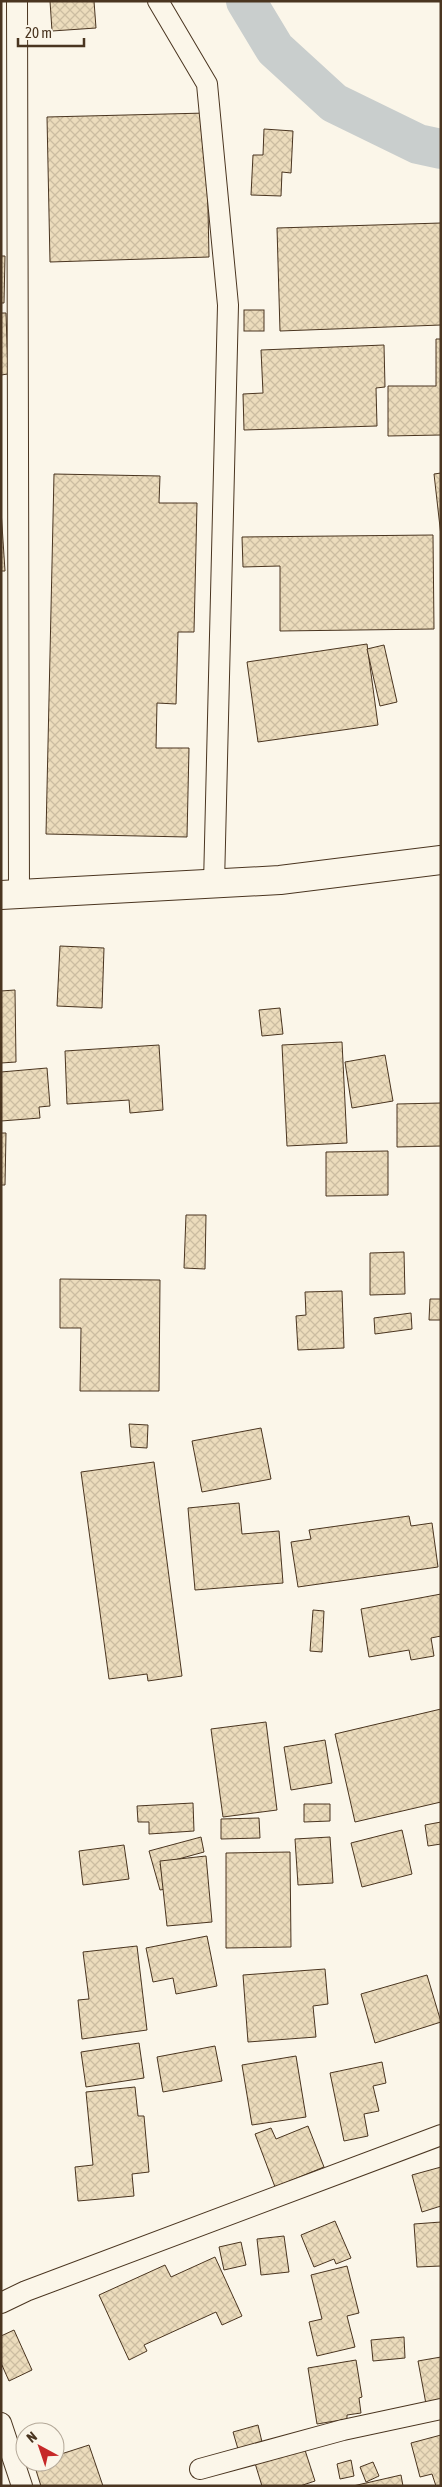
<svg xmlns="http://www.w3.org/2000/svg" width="442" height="2487" font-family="'Asap Condensed',sans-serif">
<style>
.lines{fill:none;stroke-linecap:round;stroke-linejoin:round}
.river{stroke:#c9cecd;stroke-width:40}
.building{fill:url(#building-cross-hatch);stroke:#4a3520}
.minor-casing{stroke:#4a3520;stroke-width:22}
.secondary-casing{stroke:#4a3520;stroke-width:30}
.minor{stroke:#fbf6e9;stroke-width:20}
.secondary{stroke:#fbf6e9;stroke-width:28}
</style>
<defs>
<pattern id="building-cross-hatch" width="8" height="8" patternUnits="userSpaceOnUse" patternTransform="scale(1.25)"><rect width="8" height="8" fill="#ecdcbc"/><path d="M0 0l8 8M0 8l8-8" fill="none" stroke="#ccbda1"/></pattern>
</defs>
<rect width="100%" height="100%" fill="#fbf6e9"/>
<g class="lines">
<path class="river" d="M 246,1 L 275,49 L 334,103 L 418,144 L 441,149"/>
</g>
<g class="building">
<path d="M 50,1 L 94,1 L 96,28 L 52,31 Z"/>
<path d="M 206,113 L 209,257 L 50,262 L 47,117 Z"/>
<path d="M 264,129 L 293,131 L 291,173 L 282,172 L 281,196 L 251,195 L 253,155 L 263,155 Z"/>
<path d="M 441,223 L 441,325 L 280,331 L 277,228 Z"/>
<path d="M 1,256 L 5,256 L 4,303 L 1,303 Z"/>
<rect x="244" y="310" width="20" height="21"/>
<path d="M 1,313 L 6,313 L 8,374 L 1,375 Z"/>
<path d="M 436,339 L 441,339 L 441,435 L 388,436 L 388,386 L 436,386 Z"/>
<path d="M 384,345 L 385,387 L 376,388 L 377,426 L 244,430 L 243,394 L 263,393 L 261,350 Z"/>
<path d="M 441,473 L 441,536 L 434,474 Z"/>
<path d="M 54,474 L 160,476 L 159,503 L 197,503 L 194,632 L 178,632 L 176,704 L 157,703 L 156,748 L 189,748 L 187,837 L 46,834 Z"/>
<path d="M 1,510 L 5,571 L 1,571 Z"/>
<path d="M 433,535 L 434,629 L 280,631 L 280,566 L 243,567 L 242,537 Z"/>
<path d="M 367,644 L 378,725 L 258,742 L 247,662 Z"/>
<path d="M 384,645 L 397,702 L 380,706 L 367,649 Z"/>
<path d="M 60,946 L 104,948 L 102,1008 L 57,1006 Z"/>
<path d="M 15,990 L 16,1062 L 1,1063 L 1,991 Z"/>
<path d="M 280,1008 L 283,1034 L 262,1036 L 259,1010 Z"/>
<path d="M 342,1042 L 347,1143 L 287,1146 L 282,1045 Z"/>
<path d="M 159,1045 L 163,1110 L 130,1113 L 129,1100 L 67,1104 L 65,1051 Z"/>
<path d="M 385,1055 L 393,1101 L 352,1108 L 345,1062 Z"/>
<path d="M 47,1068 L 50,1106 L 39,1107 L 40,1118 L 1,1121 L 1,1072 Z"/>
<path d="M 441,1103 L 441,1146 L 397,1147 L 397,1104 Z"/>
<path d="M 1,1133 L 6,1133 L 5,1185 L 1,1185 Z"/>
<path d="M 388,1151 L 388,1195 L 326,1196 L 326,1152 Z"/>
<path d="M 186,1215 L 206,1215 L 205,1269 L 184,1268 Z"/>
<path d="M 404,1252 L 405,1294 L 370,1295 L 370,1253 Z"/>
<path d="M 60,1279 L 160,1280 L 159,1391 L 80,1391 L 81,1328 L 60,1328 Z"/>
<path d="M 342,1291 L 344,1348 L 298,1350 L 296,1316 L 306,1315 L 305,1292 Z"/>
<path d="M 430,1299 L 441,1299 L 441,1320 L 429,1320 Z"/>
<path d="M 411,1313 L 412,1329 L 375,1334 L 374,1318 Z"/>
<path d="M 129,1424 L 148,1425 L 147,1448 L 131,1447 Z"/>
<path d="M 261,1428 L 271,1479 L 202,1492 L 192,1441 Z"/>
<path d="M 154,1462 L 182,1676 L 148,1681 L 147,1674 L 109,1679 L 81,1472 Z"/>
<path d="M 239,1503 L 242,1534 L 279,1531 L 283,1583 L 195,1590 L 188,1508 Z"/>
<path d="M 409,1516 L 411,1526 L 432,1523 L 438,1567 L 298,1587 L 291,1542 L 311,1539 L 309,1530 Z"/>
<path d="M 441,1594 L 441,1636 L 431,1638 L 434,1656 L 411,1660 L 409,1650 L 369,1657 L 361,1609 Z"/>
<path d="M 313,1610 L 324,1611 L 322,1652 L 310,1651 Z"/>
<path d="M 441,1709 L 441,1802 L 355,1822 L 335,1734 Z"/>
<path d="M 266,1722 L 277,1810 L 223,1817 L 211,1729 Z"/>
<path d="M 325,1740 L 332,1783 L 291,1790 L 284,1747 Z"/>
<path d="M 193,1803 L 194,1831 L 149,1834 L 149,1822 L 138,1822 L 137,1806 Z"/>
<path d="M 304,1804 L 330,1804 L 330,1821 L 304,1822 Z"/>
<path d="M 259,1818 L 260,1838 L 221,1839 L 221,1819 Z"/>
<path d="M 441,1822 L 441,1844 L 428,1846 L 425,1825 Z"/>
<path d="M 402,1830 L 412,1874 L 362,1887 L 351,1843 Z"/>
<path d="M 201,1837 L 204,1852 L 160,1864 L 166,1889 L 160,1890 L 149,1851 Z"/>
<path d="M 330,1837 L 333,1883 L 298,1885 L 295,1839 Z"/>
<path d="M 124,1845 L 129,1879 L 83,1885 L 79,1851 Z"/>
<path d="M 290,1852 L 291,1947 L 226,1948 L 226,1853 Z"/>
<path d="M 206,1856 L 212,1922 L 167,1926 L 160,1861 Z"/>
<path d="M 207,1936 L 217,1986 L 176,1994 L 173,1978 L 153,1982 L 146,1948 Z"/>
<path d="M 137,1946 L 147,2030 L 82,2039 L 78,2000 L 89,1999 L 83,1952 Z"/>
<path d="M 325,1969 L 328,2004 L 313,2006 L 316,2037 L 248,2042 L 243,1975 Z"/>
<path d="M 427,1975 L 441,2022 L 375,2043 L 361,1994 Z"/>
<path d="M 139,2043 L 144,2078 L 86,2087 L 81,2052 Z"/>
<path d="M 215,2046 L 222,2081 L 163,2092 L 157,2057 Z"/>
<path d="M 296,2056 L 306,2117 L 252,2125 L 242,2065 Z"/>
<path d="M 382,2062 L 386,2083 L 373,2086 L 379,2111 L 364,2114 L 368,2136 L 344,2141 L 330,2073 Z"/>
<path d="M 135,2087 L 138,2116 L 144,2116 L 149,2172 L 132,2174 L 134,2196 L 78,2201 L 75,2167 L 93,2165 L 86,2092 Z"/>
<path d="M 308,2126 L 324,2167 L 275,2187 L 255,2134 L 271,2128 L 276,2139 Z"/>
<path d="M 441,2167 L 441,2206 L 422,2212 L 412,2175 Z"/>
<path d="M 335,2221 L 351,2258 L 336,2264 L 334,2259 L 314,2267 L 301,2235 Z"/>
<path d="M 441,2222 L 441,2266 L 417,2267 L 414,2224 Z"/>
<path d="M 284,2236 L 289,2272 L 261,2275 L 257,2239 Z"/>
<path d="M 241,2242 L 246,2265 L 224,2270 L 219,2247 Z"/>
<path d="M 215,2257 L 242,2316 L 222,2325 L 216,2312 L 144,2345 L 147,2351 L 129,2360 L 99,2295 L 165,2265 L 171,2277 Z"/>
<path d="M 347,2266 L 359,2313 L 347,2316 L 355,2347 L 317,2356 L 309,2322 L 322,2319 L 311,2275 Z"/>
<path d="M 14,2330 L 32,2370 L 9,2381 L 1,2363 L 1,2336 Z"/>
<path d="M 404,2337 L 405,2358 L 373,2361 L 371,2340 Z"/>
<path d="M 441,2357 L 441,2401 L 426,2404 L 418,2361 Z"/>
<path d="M 356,2360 L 362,2397 L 359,2398 L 361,2413 L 347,2415 L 347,2419 L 317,2424 L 308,2368 Z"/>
<path d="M 258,2425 L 262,2442 L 238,2449 L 233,2432 Z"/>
<path d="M 441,2435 L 441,2486 L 436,2486 L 432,2474 L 420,2477 L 411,2443 Z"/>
<path d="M 303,2444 L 315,2481 L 300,2486 L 262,2486 L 254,2460 Z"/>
<path d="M 89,2445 L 103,2486 L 41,2486 L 34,2464 L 55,2462 L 55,2456 Z"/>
<path d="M 351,2460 L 354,2476 L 340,2479 L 337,2464 Z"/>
<path d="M 373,2462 L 379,2476 L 366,2482 L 360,2467 Z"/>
<path d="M 401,2475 L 403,2486 L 353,2486 Z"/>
</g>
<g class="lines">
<g class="minor-casing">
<g id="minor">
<path d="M 17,1 L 19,894"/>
<path d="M 158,1 L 207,84 L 228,305 L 214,884"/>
<path d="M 1,2303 L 26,2291 L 441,2135"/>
<path d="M 1,2423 L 22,2486"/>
<path d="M 200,2469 L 343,2430 L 441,2409"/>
</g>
</g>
<g class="secondary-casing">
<path id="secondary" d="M 1,895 L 280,880 L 441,860"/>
</g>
<use href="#minor" class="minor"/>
<use href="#secondary" class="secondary"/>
</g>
<rect width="442" height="2487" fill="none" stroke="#4a3520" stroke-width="5"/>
<g transform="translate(40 2447) rotate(320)"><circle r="24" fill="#fbf6e9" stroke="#b4a999"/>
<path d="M0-4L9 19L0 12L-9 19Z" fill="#c62828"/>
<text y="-8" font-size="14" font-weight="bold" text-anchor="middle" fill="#4a3520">N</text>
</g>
<path d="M18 38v8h66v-8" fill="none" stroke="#4a3520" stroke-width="2.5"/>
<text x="25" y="38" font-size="15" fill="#4a3520" stroke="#fbf6e9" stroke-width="4" paint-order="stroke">20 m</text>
</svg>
